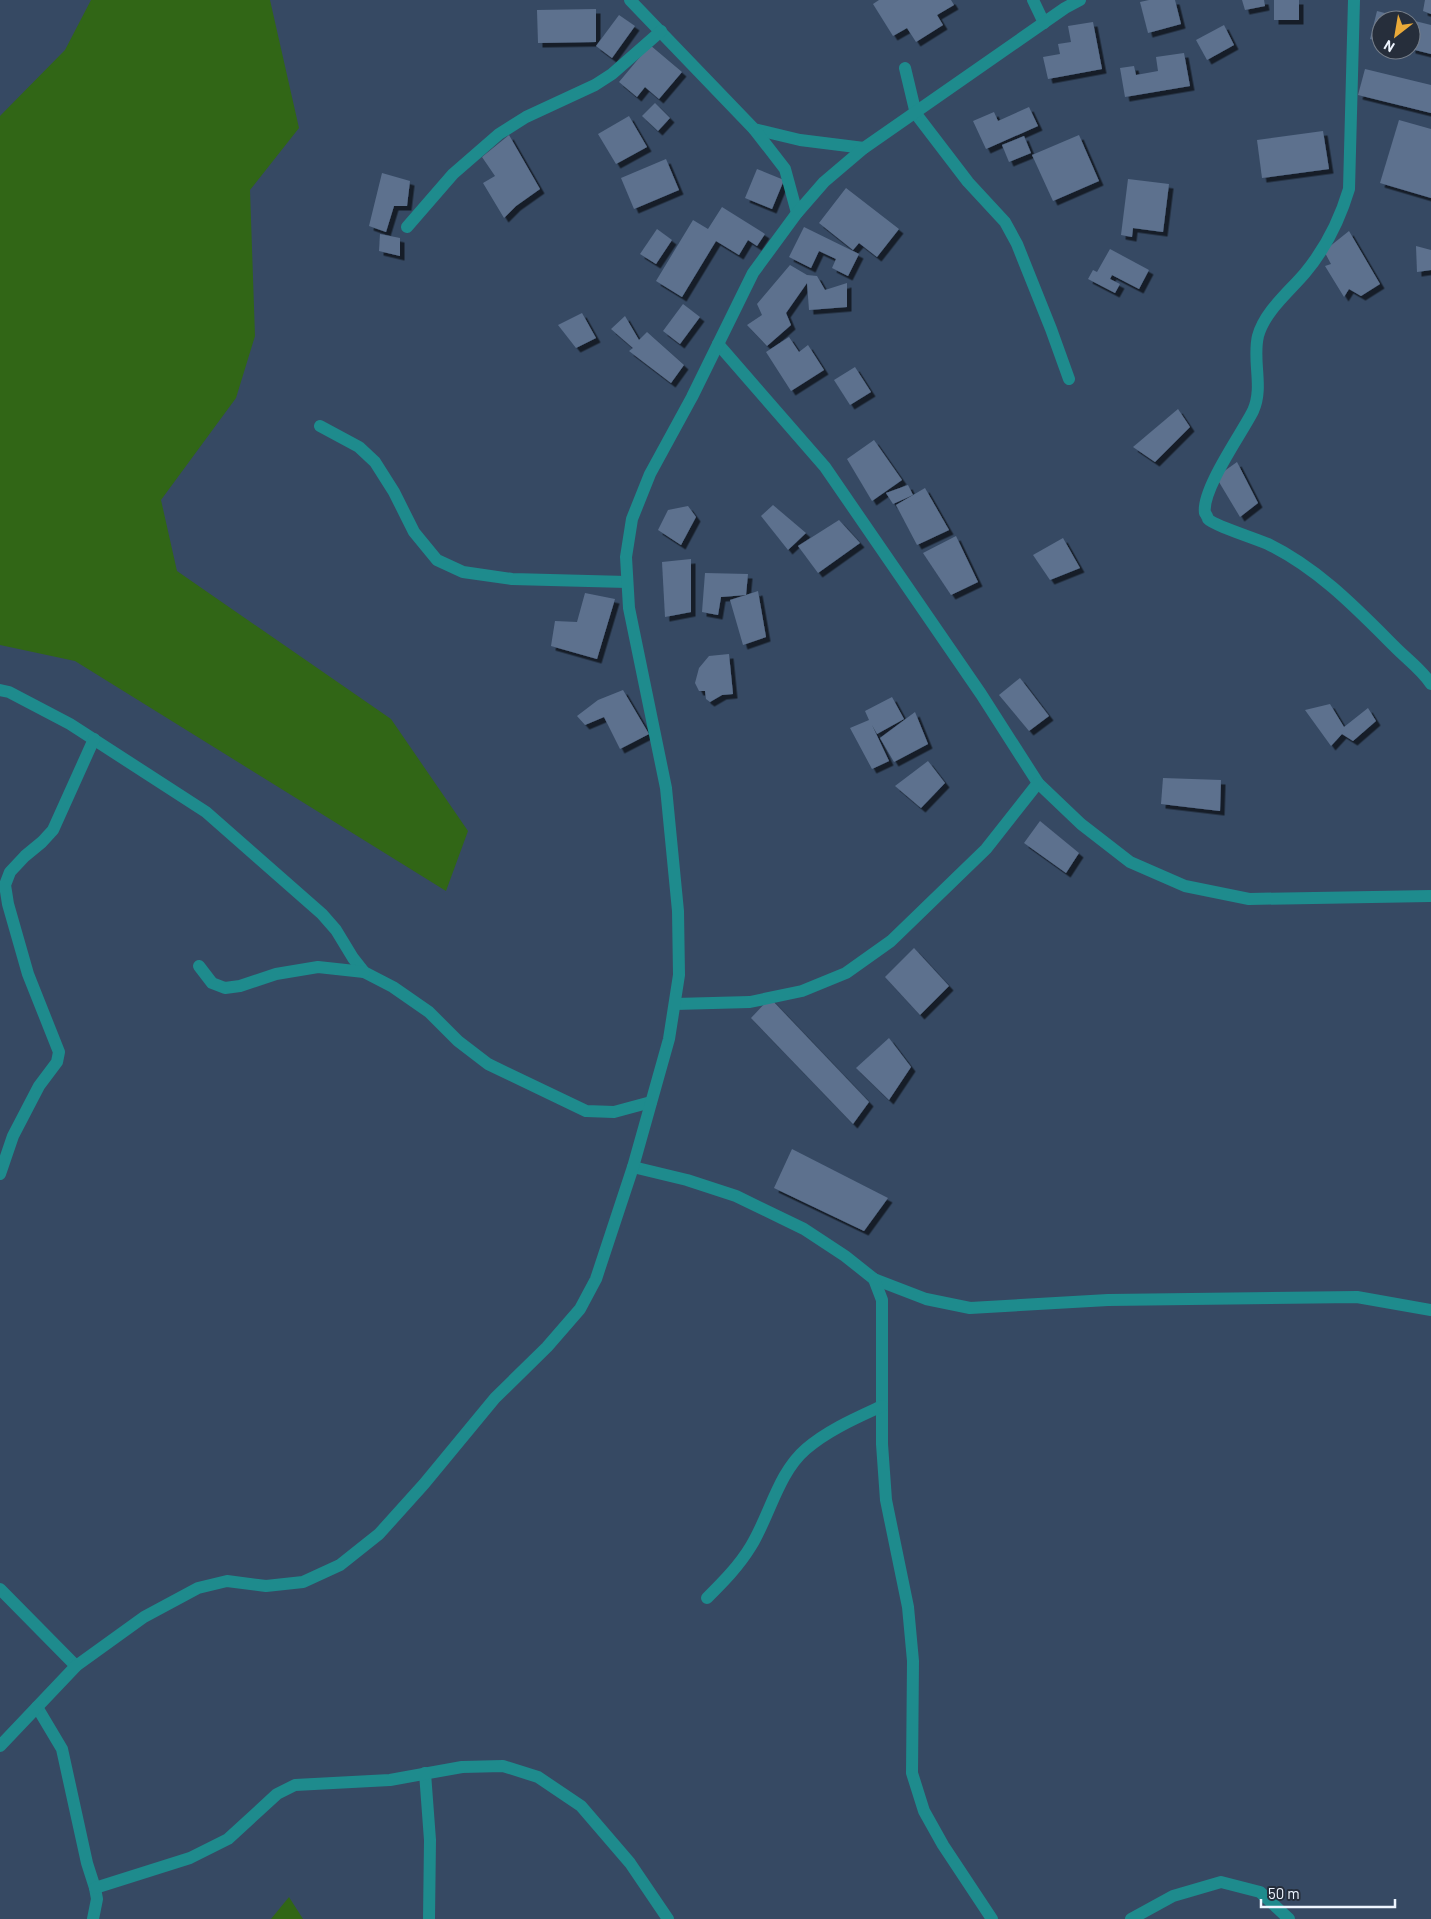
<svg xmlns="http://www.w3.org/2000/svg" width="1431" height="1919" font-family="Barlow,sans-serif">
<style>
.green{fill:#316616}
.building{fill:#5d718e;filter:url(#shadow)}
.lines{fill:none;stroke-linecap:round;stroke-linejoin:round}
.minor{stroke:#1e8b8d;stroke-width:12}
</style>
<defs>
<filter id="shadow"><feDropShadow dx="4.5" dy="4.5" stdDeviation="0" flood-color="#0009"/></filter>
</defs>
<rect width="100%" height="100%" fill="#364963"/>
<g class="green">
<path d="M 91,0 L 270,0 L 299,128 L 250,190 L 255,336 L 236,398 L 161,500 L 177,571 L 391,719 L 468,831 L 446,891 L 75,661 L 0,645 L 0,116 L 65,50 Z"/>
<path d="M 289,1897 L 303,1919 L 271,1919 Z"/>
</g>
<g class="building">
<path d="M 879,0 L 951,0 L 954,5 L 937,15 L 943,25 L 916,42 L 907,28 L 893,36 L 873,4 Z"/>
<path d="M 1149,0 L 1175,0 L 1181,24 L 1148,33 L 1140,2 Z"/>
<path d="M 1242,0 L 1264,0 L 1265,6 L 1245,10 Z"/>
<rect x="1274" y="0" width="25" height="20"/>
<path d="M 1425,0 L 1431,0 L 1431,14 L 1423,11 Z"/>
<path d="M 596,9 L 596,42 L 538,43 L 537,10 Z"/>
<path d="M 1377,11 L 1408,19 L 1407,20 L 1381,20 L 1381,42 L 1370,39 Z"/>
<path d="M 619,15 L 635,26 L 612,58 L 596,46 Z"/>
<path d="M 1411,20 L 1431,25 L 1431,54 L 1411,49 Z"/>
<path d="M 1093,22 L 1102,69 L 1048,79 L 1043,57 L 1060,54 L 1058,44 L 1071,42 L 1068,26 Z"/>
<path d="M 1224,25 L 1234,45 L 1207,60 L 1196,40 Z"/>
<path d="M 650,45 L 682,72 L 659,99 L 645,87 L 637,97 L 619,82 Z"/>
<path d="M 1184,53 L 1190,86 L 1125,97 L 1120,68 L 1134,66 L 1136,75 L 1158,71 L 1156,57 Z"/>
<path d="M 1365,69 L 1431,85 L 1431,113 L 1358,95 Z"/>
<path d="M 655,103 L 670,118 L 658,131 L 642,116 Z"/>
<path d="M 1029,107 L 1038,126 L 986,149 L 973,121 L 994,112 L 998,121 Z"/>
<path d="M 629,116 L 647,147 L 616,164 L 598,134 Z"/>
<path d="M 1399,120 L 1431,129 L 1431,198 L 1380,183 Z"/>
<path d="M 1323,131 L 1329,169 L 1262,178 L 1257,140 Z"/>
<path d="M 509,135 L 540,189 L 516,206 L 504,218 L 483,183 L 495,176 L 482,157 Z"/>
<path d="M 1079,135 L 1099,181 L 1053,201 L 1032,155 Z"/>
<path d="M 1024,136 L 1031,153 L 1009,162 L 1002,145 Z"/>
<path d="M 666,159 L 679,190 L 634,209 L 621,178 Z"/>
<path d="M 757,169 L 784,180 L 772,209 L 745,198 Z"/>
<path d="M 382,173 L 410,181 L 407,206 L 394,206 L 386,232 L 369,226 Z"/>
<path d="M 1128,179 L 1169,184 L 1163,232 L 1133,228 L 1132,237 L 1121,235 Z"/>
<path d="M 846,188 L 899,229 L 877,257 L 859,243 L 853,250 L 819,223 Z"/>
<path d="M 722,207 L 765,234 L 757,246 L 748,240 L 739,255 L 716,241 L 682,297 L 656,281 L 693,220 L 708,229 Z"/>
<path d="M 804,227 L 859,254 L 848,276 L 832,268 L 836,259 L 819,251 L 811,268 L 789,257 Z"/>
<path d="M 657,229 L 672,240 L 656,264 L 640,254 Z"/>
<path d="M 1349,231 L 1380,284 L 1361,296 L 1349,289 L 1344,297 L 1325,266 L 1331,264 L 1324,251 Z"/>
<path d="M 380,234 L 400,238 L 400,256 L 379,251 Z"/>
<path d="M 1416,246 L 1431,250 L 1431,270 L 1417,272 Z"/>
<path d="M 1110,249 L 1149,270 L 1139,289 L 1112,275 L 1110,279 L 1120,284 L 1115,293 L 1088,279 L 1093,270 L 1097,272 Z"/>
<path d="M 790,265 L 807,275 L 817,276 L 825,290 L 847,283 L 847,307 L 809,310 L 807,283 L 786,313 L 791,325 L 767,346 L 747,325 L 762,315 L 757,304 Z"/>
<path d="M 683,304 L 700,317 L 680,344 L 663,331 Z"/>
<path d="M 582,313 L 596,338 L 576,348 L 558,325 Z"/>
<path d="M 625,316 L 639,340 L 647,332 L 684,365 L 671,383 L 629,351 L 633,348 L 611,329 Z"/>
<path d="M 789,337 L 799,352 L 808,345 L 824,370 L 791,391 L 766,352 Z"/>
<path d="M 855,367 L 871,392 L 850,405 L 834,380 Z"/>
<path d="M 1178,409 L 1190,427 L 1155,462 L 1133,447 Z"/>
<path d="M 874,440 L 902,480 L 872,501 L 847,459 Z"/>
<path d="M 1237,462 L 1258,503 L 1240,517 L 1216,477 Z"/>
<path d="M 908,485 L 913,495 L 893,504 L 886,493 Z"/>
<path d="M 925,488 L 949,530 L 917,545 L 896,505 Z"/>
<path d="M 773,505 L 806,533 L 788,550 L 761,516 Z"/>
<path d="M 688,506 L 696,517 L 681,545 L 658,530 L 668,510 Z"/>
<path d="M 839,520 L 860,543 L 818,573 L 798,546 Z"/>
<path d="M 956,536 L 978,582 L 951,595 L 923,553 Z"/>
<path d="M 1063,538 L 1080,568 L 1050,580 L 1033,555 Z"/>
<path d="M 691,559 L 691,612 L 665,617 L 662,562 Z"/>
<path d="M 705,573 L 748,574 L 746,595 L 758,591 L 766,637 L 743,645 L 730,600 L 746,595 L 721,597 L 718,615 L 702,612 Z"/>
<path d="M 585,593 L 615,599 L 597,659 L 551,646 L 555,621 L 577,622 Z"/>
<path d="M 729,654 L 733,694 L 722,695 L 710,702 L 706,699 L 705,691 L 699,691 L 695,683 L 699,668 L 709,656 Z"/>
<path d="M 1020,678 L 1049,716 L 1029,731 L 999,695 Z"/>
<path d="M 623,690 L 649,734 L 620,749 L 604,717 L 585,725 L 577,716 L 598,700 Z"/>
<path d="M 892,697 L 904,719 L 877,734 L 872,725 L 889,761 L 872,769 L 850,728 L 869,720 L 865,711 Z"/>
<path d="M 1330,704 L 1344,727 L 1368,708 L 1376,721 L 1353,741 L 1342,734 L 1331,746 L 1305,710 Z"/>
<path d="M 915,712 L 928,744 L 894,762 L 880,738 Z"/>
<path d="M 928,761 L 945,783 L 921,808 L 895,786 Z"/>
<path d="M 1163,778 L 1221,780 L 1220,811 L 1161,804 Z"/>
<path d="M 1040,821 L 1079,853 L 1066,873 L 1024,843 Z"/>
<path d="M 914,948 L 949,986 L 920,1015 L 885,977 Z"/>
<path d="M 770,998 L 869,1102 L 853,1124 L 751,1018 Z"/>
<path d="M 889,1038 L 911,1067 L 889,1100 L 856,1068 Z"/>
<path d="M 792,1149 L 888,1198 L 864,1231 L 774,1188 Z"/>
</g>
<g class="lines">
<g class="minor">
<path d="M 630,0 L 754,129 L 800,140 L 864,148"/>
<path d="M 1033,0 L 1044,23"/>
<path d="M 1354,0 L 1349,189 C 1340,219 1325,249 1305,273 C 1289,292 1265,311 1258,336 C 1252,361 1264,387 1253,411 C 1242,433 1201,490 1205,513 C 1206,514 1208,518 1208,519 C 1213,525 1257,539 1268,544 C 1319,569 1357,609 1396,648 C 1408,660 1422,670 1431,684"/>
<path d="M 905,68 L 916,114 L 968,182 L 1005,222 L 1017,244 L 1051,329 L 1069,379"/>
<path d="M 754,129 L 785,169 L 797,213"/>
<path d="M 407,227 L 453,174 L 499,134 L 526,117 L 595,85 L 612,74 L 661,31"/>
<path d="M 718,344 L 825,467 L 981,694 L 1038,783 L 1081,824 L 1130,862 L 1185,886 L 1249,899 L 1431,896"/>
<path d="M 320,426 L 359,447 L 375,462 L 394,492 L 414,532 L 437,560 L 463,572 L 512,579 L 627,582"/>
<path d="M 0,690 L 9,692 L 70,724 L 206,812 L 322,914 L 336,930 L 353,958 L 364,972 L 393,987 L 429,1012 L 458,1041 L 488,1064 L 586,1111 L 614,1112 L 651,1102"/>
<path d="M 199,966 L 212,983 L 225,988 L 240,986 L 276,974 L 318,967 L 364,972"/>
<path d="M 675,1004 L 750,1002 L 802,991 L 846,973 L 891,941 L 986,849 L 1038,783"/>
<path d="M 633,1167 L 687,1180 L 736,1196 L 804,1229 L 845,1256 L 874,1279 L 926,1299 L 970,1308 L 1108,1300 L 1357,1297 L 1431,1310"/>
<path d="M 0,1174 L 13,1136 L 39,1086 L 57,1062 L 59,1052 L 28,974 L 8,904 L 5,885 L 10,872 L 25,856 L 42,842 L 53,830 L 94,739"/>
<path d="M 874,1279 L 882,1300 L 882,1444 L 886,1500 L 908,1607 L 913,1661 L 912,1773 L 924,1811 L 943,1845 L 992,1919"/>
<path d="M 0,1589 L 76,1666"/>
<path d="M 707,1598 C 723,1582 739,1566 751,1546 C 770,1515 778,1473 806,1449 C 828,1430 856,1418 882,1406"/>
<path d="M 37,1707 L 62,1749 L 87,1863 L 95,1888 L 97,1899 L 93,1919"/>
<path d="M 0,1746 L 76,1666 L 144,1617 L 198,1588 L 227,1581 L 266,1586 L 303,1582 L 340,1565 L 379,1534 L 424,1484 L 495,1398 L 547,1347 L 580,1309 L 596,1279 L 633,1167 L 669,1039 L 679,975 L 678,911 L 666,788 L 629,608 L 626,557 L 632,519 L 650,474 L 692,397 L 753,273 L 797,213 L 824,182 L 864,148 L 1065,8 L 1080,0"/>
<path d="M 425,1773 L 430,1840 L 429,1919"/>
<path d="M 95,1888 L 190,1858 L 228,1839 L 277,1794 L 295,1785 L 390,1780 L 462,1767 L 503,1766 L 538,1777 L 581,1806 L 630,1863 L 668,1919"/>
<path d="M 1131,1919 L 1173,1896 L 1221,1882 L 1260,1892 L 1289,1919"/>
</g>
</g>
<g transform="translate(1396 35) rotate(211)"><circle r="24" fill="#262e3b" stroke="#767e89"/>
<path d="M0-4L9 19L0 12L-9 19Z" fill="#eaaa39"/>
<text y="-8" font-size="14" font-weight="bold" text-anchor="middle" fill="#eef5ff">N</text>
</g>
<path d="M1261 1899v8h134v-8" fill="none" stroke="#eef5ff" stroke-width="2.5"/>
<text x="1268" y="1899" font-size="15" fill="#eef5ff" stroke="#262e3b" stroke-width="4" paint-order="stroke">50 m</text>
</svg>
